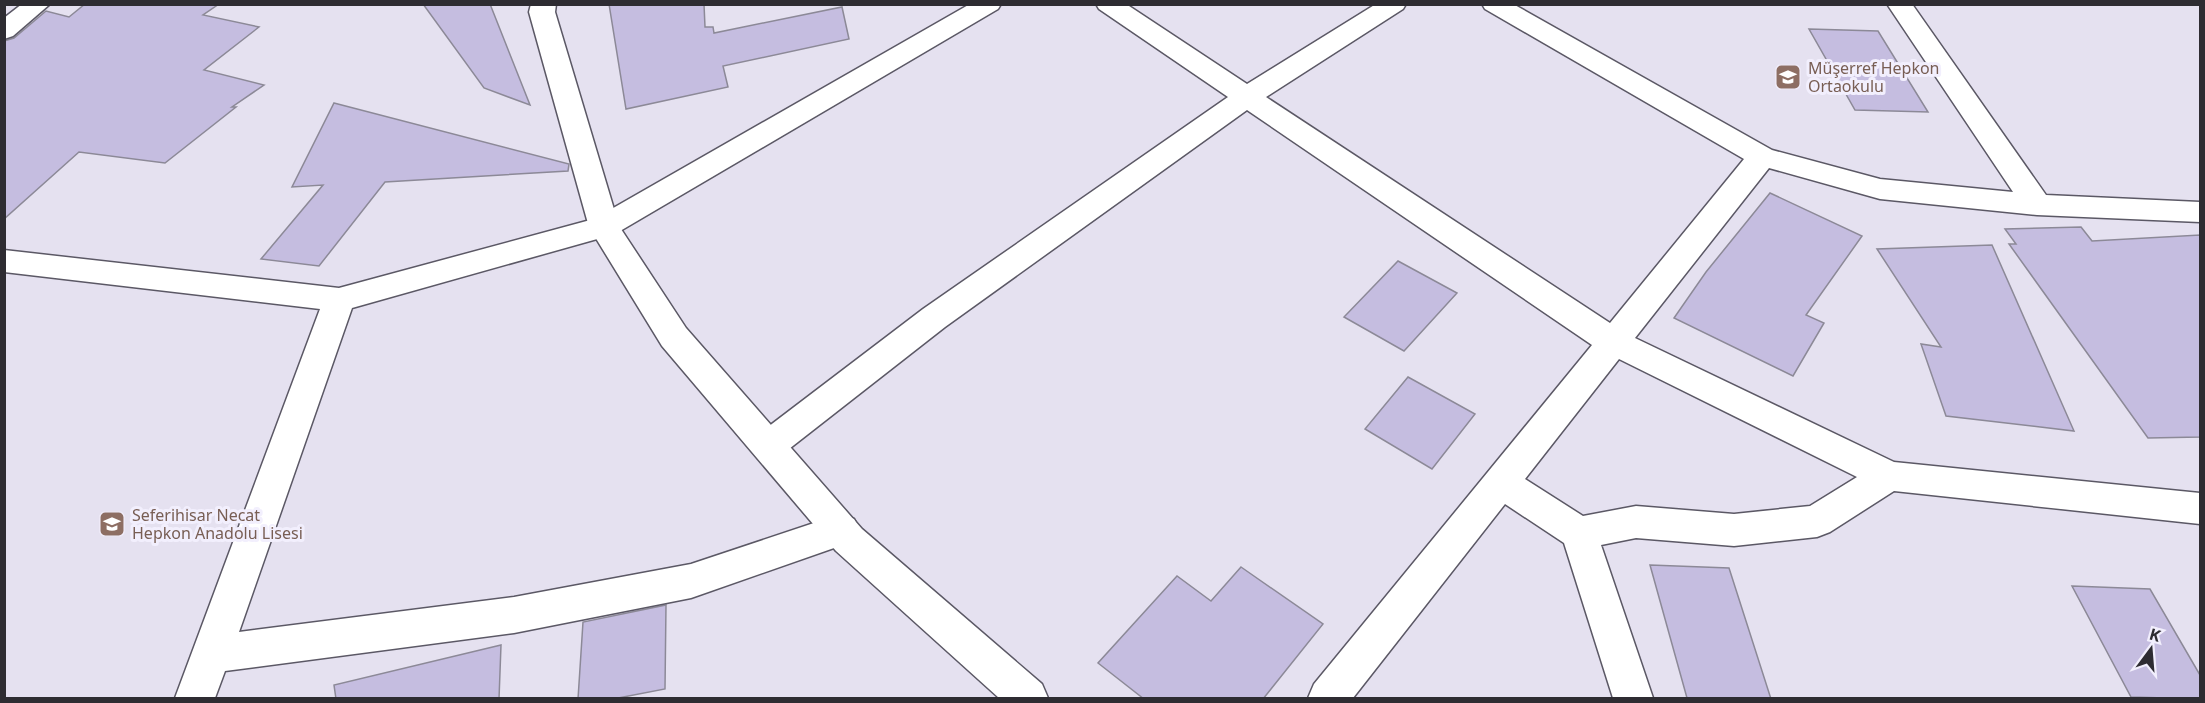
<svg xmlns="http://www.w3.org/2000/svg" width="2205" height="703" font-family="'Noto Sans',sans-serif">
<style>
.building{fill:#c5bde0;stroke:#8c8997;stroke-width:1.5}
.lines{fill:none;stroke-linecap:round;stroke-linejoin:round}
.minor-casing{stroke:#5b5865;stroke-width:3}
.tertiary-casing{stroke:#5b5865;stroke-width:3}
.minor{fill:#fff;fill-rule:evenodd}
.tertiary{fill:#fff;fill-rule:evenodd}
.labels{text-anchor:middle;stroke-width:6;stroke-linejoin:round;paint-order:stroke}
.education-label{font-size:16px;fill:#785e54;stroke:#f2effd;text-anchor:start}
</style>
<rect width="100%" height="100%" fill="#e5e1f0"/>
<g class="building">
<path d="M 85,4 L 219,4 L 203,15 L 259,27 L 204,70 L 264,85 L 232,107 L 236,107 L 165,163 L 79,152 L 4,219 L 4,41 L 14,38 L 46,11 L 69,17 Z"/>
<path d="M 423,4 L 490,4 L 530,105 L 484,88 Z"/>
<path d="M 609,4 L 704,4 L 705,27 L 713,27 L 714,33 L 842,7 L 849,39 L 723,66 L 728,87 L 626,109 Z"/>
<path d="M 1809,29 L 1878,31 L 1928,112 L 1855,110 Z"/>
<path d="M 334,103 L 569,164 L 568,171 L 385,182 L 319,266 L 261,259 L 323,185 L 292,187 Z"/>
<path d="M 1770,193 L 1862,236 L 1806,315 L 1824,323 L 1793,376 L 1674,318 L 1706,272 Z"/>
<path d="M 2081,227 L 2092,241 L 2200,235 L 2200,437 L 2148,438 L 2009,244 L 2016,244 L 2005,229 Z"/>
<path d="M 1992,245 L 2074,431 L 1946,416 L 1921,344 L 1941,347 L 1877,249 Z"/>
<path d="M 1398,261 L 1457,293 L 1404,351 L 1344,317 Z"/>
<path d="M 1408,377 L 1475,414 L 1432,469 L 1365,429 Z"/>
<path d="M 1650,565 L 1729,568 L 1771,699 L 1687,698 Z"/>
<path d="M 1241,567 L 1323,624 L 1263,699 L 1144,699 L 1098,663 L 1177,576 L 1211,601 Z"/>
<path d="M 2072,586 L 2150,589 L 2200,675 L 2200,699 L 2131,697 Z"/>
<path d="M 666,605 L 665,689 L 613,699 L 578,699 L 583,622 Z"/>
<path d="M 501,645 L 499,699 L 336,699 L 334,685 Z"/>
</g>
<g class="lines">
<g class="minor-casing">
<g id="minor">
<path d="M 22,4 L 50,4 L 13,36 L 4,39 L 4,18 Z"/>
<path d="M 970,4 L 1001,4 L 998,9 L 615,234 L 352,308 L 239,632 L 514,597 L 691,564 L 841,514 L 854,519 L 860,530 L 854,541 L 691,598 L 514,633 L 225,671 L 215,698 L 175,698 L 320,309 L 4,272 L 4,250 L 339,288 L 594,219 Z"/>
<path d="M 1096,4 L 1126,4 L 1247,84 L 1376,4 L 1406,4 L 1403,9 L 1266,97 L 1610,323 L 1744,159 L 1485,9 L 1482,4 L 1513,4 L 1772,150 L 1880,179 L 2013,192 L 1887,4 L 1912,4 L 2046,195 L 2200,202 L 2200,222 L 2037,215 L 1880,199 L 1769,168 L 1635,338 L 1894,462 L 2200,493 L 2200,524 L 1894,491 L 1830,532 L 1817,537 L 1734,546 L 1636,538 L 1601,545 L 1653,698 L 1613,698 L 1564,543 L 1505,504 L 1353,698 L 1308,698 L 1314,684 L 1592,345 L 1247,110 L 945,327 L 780,456 L 768,460 L 756,456 L 750,446 L 756,436 L 923,309 L 1228,97 L 1099,9 ZM 1619,359 L 1857,477 L 1810,506 L 1734,514 L 1636,506 L 1583,516 L 1525,479 Z"/>
</g>
</g>
<g class="tertiary-casing">
<path id="tertiary" d="M 531,4 L 556,4 L 555,12 L 619,226 L 686,328 L 862,529 L 1042,684 L 1048,698 L 999,698 L 836,551 L 662,346 L 589,227 L 529,12 Z"/>
</g>
<use href="#minor" class="minor"/>
<use href="#tertiary" class="tertiary"/>
</g>
<defs>
<g id="school-square" transform="scale(1.35)"><rect x="-9" y="-9" width="18" height="18" rx="4" fill="#8d6e63" stroke="#f2effd"/><path d="M0-5L7-2L0 1L-7-2ZM-4 1L0 2.5L4 1V4Q0 6-4 4Z" fill="#fff"/></g>
</defs>
<g fill-rule="evenodd">
<use href="#school-square" x="1788" y="77"/>
<use href="#school-square" x="112" y="524"/>
</g>
<g class="labels">
<g class="education-label">
<text x="1808" y="74">Müşerref Hepkon<tspan x="1808" dy="18">Ortaokulu</tspan></text>
<text x="132" y="521">Seferihisar Necat<tspan x="132" dy="18">Hepkon Anadolu Lisesi</tspan></text>
</g>
</g>
<rect width="2205" height="703" fill="none" stroke="#2e2c32" stroke-width="12"/>
<g transform="translate(2151 649) rotate(16)" stroke="#f2effd" stroke-width="4.5" paint-order="stroke">
<path d="M0-4.5L10 22L0 15L-10 22Z" fill="#2e2c32"/>
<text y="-9" font-size="16" font-weight="bold" text-anchor="middle" fill="#2e2c32">K</text>
</g>
</svg>
